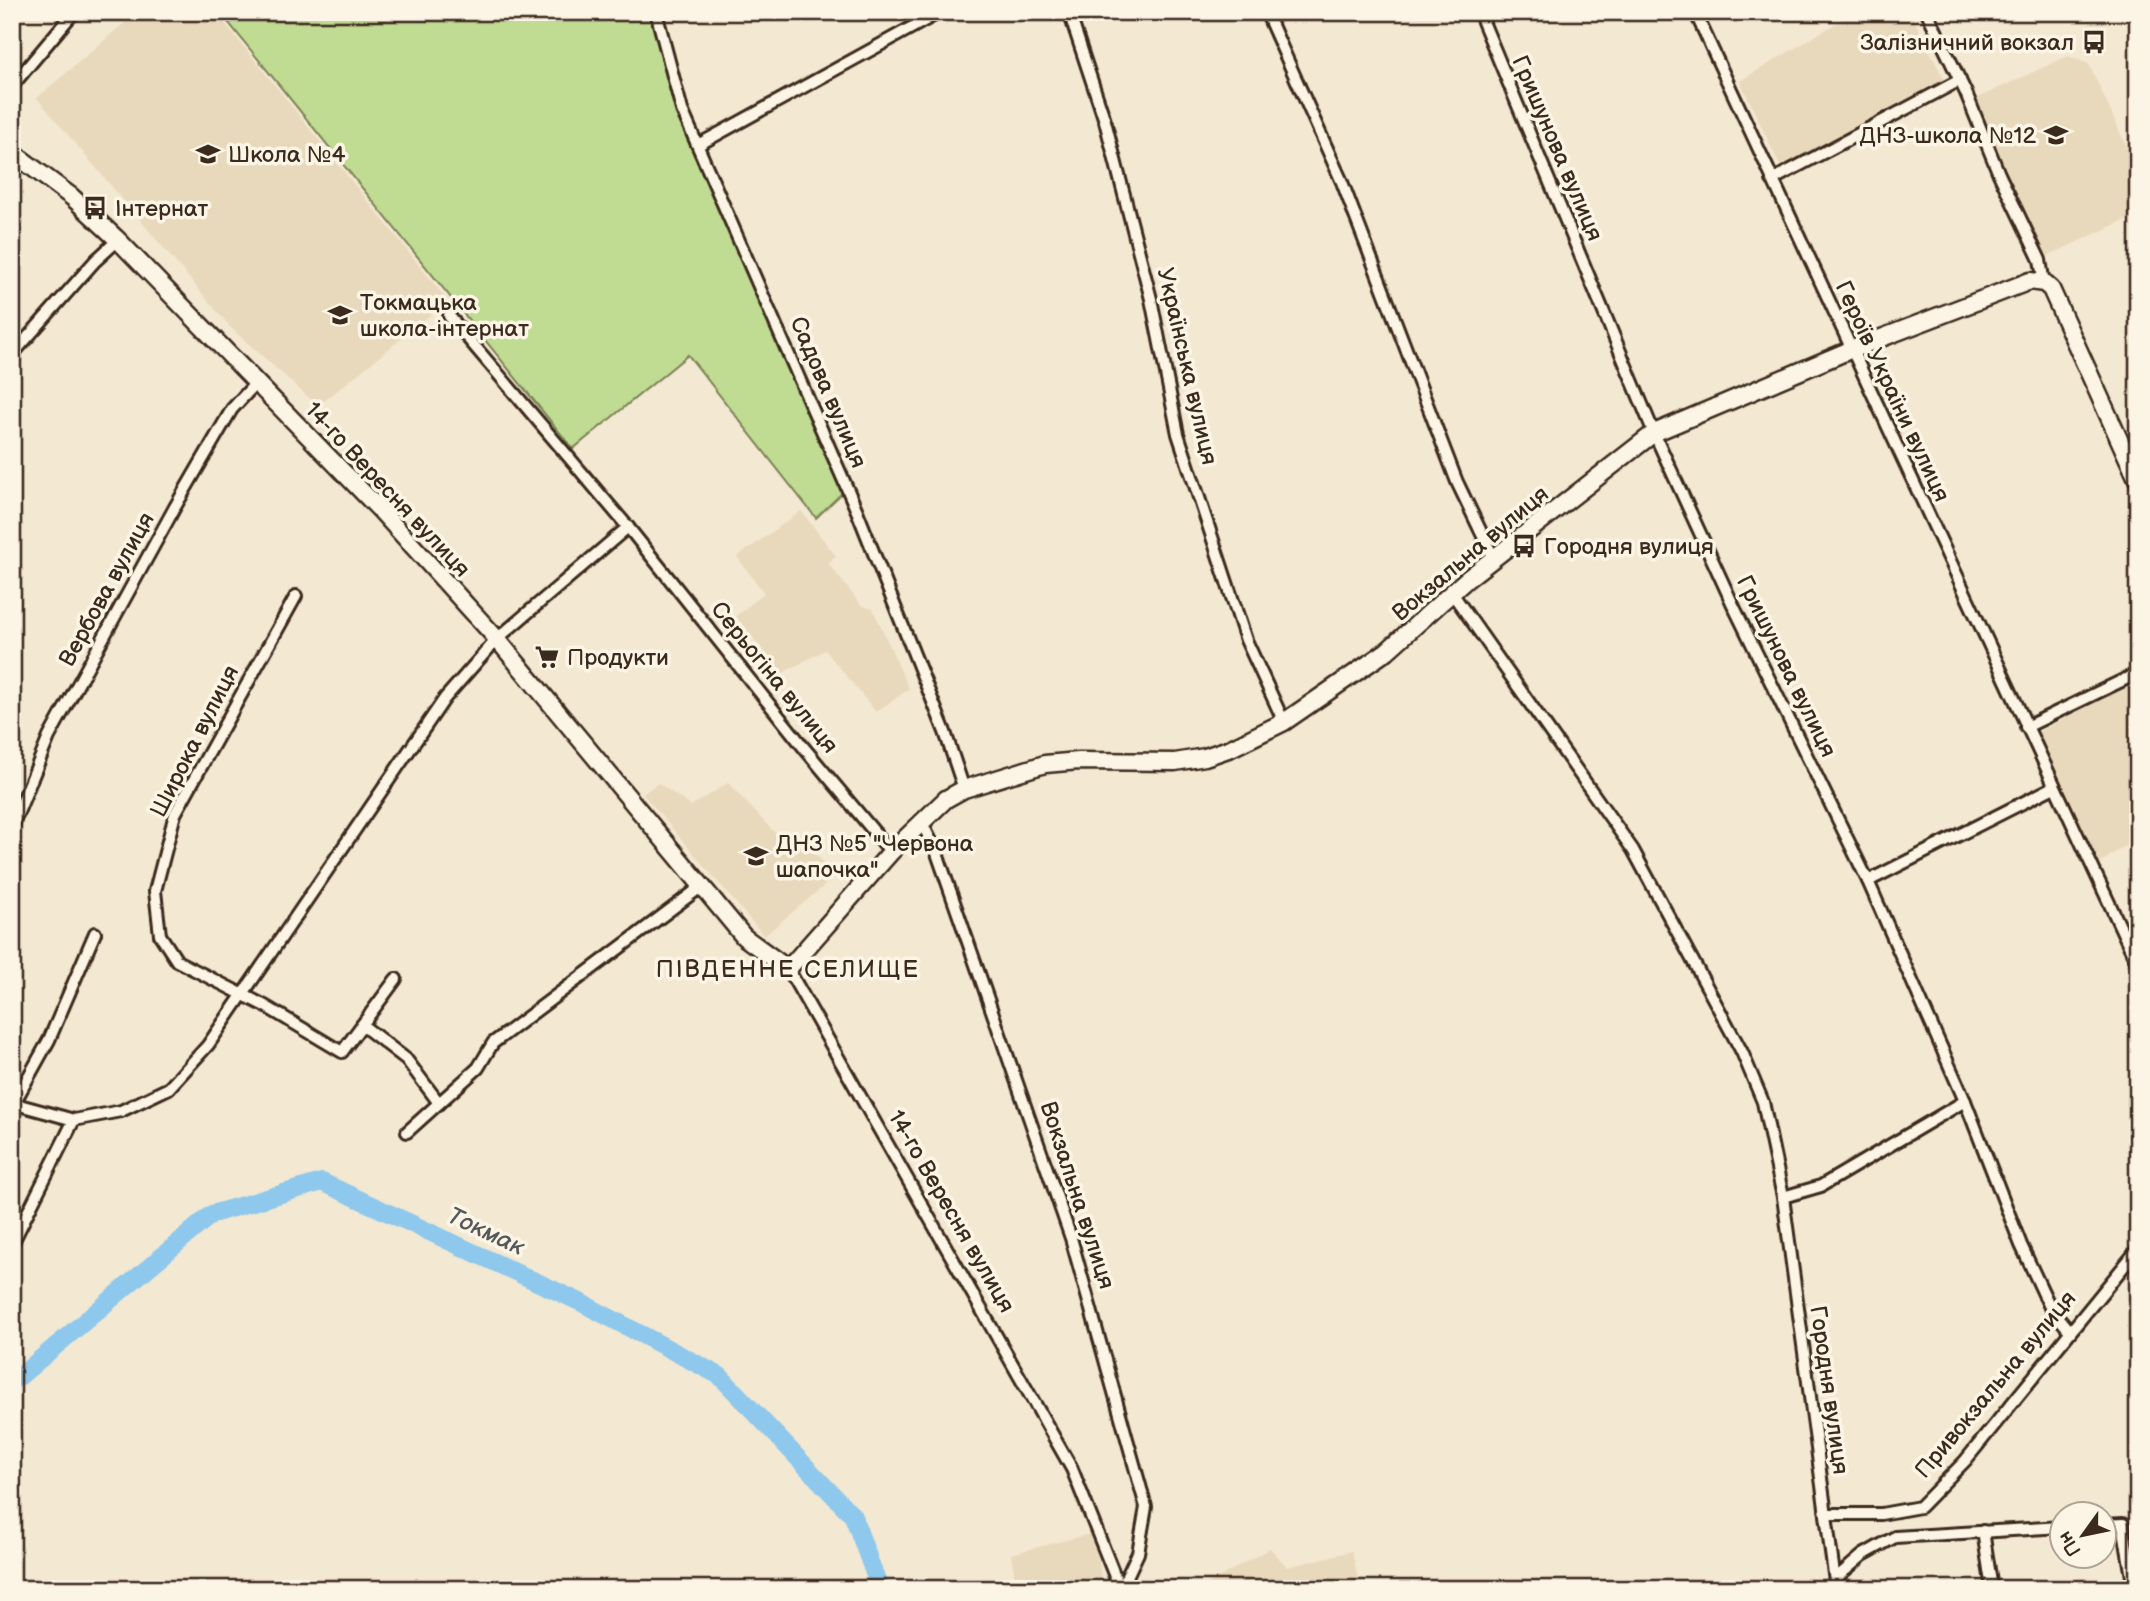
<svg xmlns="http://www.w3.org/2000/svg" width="2150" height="1601" font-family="'Balsamiq Sans',sans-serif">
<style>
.built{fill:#e9d9bc}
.green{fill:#c0db92;stroke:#7e8258;stroke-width:2}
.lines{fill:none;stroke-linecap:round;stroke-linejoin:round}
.river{stroke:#8ec8ed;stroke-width:18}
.street-casing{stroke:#3b2a1e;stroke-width:16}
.secondary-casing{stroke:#3b2a1e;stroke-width:21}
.street{stroke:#fcf5e5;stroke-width:10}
.secondary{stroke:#fcf5e5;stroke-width:16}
.labels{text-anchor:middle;stroke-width:7;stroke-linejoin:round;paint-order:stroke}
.poi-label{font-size:23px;fill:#3b2a1e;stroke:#fcf5e5;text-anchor:start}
.street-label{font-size:23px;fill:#3b2a1e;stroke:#fcf5e5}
.neighbourhood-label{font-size:24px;letter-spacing:2px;fill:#3b2a1e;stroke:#fcf5e5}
.water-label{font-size:24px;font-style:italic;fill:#54595c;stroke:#fcf5e5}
</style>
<rect width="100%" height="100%" fill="#f3e8d2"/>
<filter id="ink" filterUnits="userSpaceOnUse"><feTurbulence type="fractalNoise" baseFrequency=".0143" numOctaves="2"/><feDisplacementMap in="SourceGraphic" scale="14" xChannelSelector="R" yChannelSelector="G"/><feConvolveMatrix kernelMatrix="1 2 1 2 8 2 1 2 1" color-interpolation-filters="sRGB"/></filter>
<g filter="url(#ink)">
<g class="built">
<path d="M 137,12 L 216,12 L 448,301 L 318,406 L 232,329 L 37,98 Z"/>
<path d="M 1855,12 L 1910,12 L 1945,81 L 1782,170 L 1740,81 Z"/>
<path d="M 2068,56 L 2089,64 L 2138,172 L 2138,214 L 2045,257 L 1975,99 Z"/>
<path d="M 801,511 L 836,556 L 828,563 L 861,605 L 873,609 L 909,689 L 876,712 L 825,650 L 781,674 L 736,616 L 764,593 L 737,557 Z"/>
<path d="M 2138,679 L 2138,837 L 2094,867 L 2034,734 Z"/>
<path d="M 658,783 L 691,806 L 728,783 L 776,834 L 796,830 L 835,877 L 764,936 L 643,794 Z"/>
<path d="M 1090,1534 L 1099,1561 L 1102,1589 L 1017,1589 L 1011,1554 Z"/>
<path d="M 1270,1548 L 1287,1567 L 1352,1551 L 1360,1589 L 1179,1589 L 1206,1585 Z"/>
</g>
<path class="green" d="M 220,12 L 650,12 L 677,113 L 842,493 L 816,518 L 688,355 L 573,449 Z"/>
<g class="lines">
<path class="river" d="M 12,1380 L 19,1377 L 212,1214 L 322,1182 L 582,1303 L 720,1376 L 853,1516 L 880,1589"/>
<g class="street-casing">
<g id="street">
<path d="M 656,12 L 682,110 L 857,511 L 945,732 L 964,789"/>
<path d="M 1069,12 L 1105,121 L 1151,299 L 1178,434 L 1246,640 L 1284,722"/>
<path d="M 1266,12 L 1342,182 L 1457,482 L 1494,559"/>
<path d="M 1479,12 L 1654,433 L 1734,607 L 1868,881 L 1965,1101 L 2021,1245 L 2050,1307 L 2070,1331"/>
<path d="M 1695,12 L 2138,965"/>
<path d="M 1927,12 L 1966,93 L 1999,174 L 2040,260 L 2044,283"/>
<path d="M 12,86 L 74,12"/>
<path d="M 698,145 L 940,12"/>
<path d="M 1772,180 L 1960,80"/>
<path d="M 449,316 L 628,527 L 805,749 L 891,852"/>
<path d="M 12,355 L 95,261 L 118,240"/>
<path d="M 1452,593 L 1633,850 L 1742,1052 L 1763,1102 L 1783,1197 L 1836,1589"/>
<path d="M 296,596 L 175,814 L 155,891 L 160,935 L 177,961 L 265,1006 L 342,1052 L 396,979"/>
<path d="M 2026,727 L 2138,673"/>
<path d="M 921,821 L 937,853 L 1071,1238 L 1146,1507 L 1138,1553 L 1121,1589"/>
<path d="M 12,827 L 49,737 L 175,507 L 232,409 L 256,383"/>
<path d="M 1868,881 L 2054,787"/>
<path d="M 788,969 L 1072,1469 L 1120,1589"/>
<path d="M 362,1025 L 406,1059 L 439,1103"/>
<path d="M 12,1103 L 74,1120 L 121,1111 L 169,1088 L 208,1045 L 445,698 L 497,639 L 628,527"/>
<path d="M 14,1103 L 49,1040 L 95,933"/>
<path d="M 407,1132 L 478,1068 L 493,1043 L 702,886"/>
<path d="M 1783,1197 L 1821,1186 L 1965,1101"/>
<path d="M 12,1244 L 74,1120"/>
<path d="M 1826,1514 L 1881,1514 L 1920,1507 L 1965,1461 L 2138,1249"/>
<path d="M 2104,1525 L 2123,1524 L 2134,1589"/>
<path d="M 1983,1531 L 1992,1589"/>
<path d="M 1835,1579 L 1863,1555 L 1895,1537 L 2062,1527"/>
</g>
</g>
<g class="secondary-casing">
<path id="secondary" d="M 12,152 L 72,197 L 118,240 L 381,511 L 497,639 L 744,937 L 788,969 L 891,852 L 946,799 L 964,789 L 1045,764 L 1079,761 L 1175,762 L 1205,757 L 1231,748 L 1284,722 L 1387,651 L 1466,580 L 1654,433 L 1850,350 L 2030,281 L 2044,283 L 2051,289 L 2138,481"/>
</g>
<use href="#street" class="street"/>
<use href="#secondary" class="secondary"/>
</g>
</g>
<defs>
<g id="bus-bare" transform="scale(1.89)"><path d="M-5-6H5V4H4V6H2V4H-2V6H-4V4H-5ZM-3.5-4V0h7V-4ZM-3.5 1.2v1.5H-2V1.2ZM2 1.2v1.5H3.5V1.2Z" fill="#3b2a1e" stroke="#fcf5e5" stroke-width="2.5" paint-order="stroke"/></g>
<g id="school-bare" transform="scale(1.89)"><path d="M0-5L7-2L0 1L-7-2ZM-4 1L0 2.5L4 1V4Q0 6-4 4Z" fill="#3b2a1e" stroke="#fcf5e5" stroke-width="2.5" paint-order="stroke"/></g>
<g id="supermarket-bare" transform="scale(1.89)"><path d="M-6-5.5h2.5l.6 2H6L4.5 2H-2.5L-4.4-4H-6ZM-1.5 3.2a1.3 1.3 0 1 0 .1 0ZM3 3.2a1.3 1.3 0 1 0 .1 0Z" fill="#3b2a1e" stroke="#fcf5e5" stroke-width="2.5" paint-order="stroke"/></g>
</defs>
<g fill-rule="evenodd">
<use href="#bus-bare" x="2094" y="42"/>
<use href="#school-bare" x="2056" y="135"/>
<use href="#school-bare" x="208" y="154"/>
<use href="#bus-bare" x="95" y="208"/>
<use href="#school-bare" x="340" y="315"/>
<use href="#bus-bare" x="1524" y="546"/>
<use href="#supermarket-bare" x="547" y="657"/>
<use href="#school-bare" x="756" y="856"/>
</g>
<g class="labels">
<g class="poi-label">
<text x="2074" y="50" text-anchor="end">Залізничний вокзал</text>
<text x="2036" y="143" text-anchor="end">ДНЗ-школа №12</text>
<text x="228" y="162">Школа №4</text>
<text x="115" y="216">Інтернат</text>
<text x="360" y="310">Токмацька<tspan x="360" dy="26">школа-інтернат</tspan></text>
<text x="1544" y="554">Городня вулиця</text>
<text x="567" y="665">Продукти</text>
<text x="776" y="851">ДНЗ №5 "Червона<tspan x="776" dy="26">шапочка"</tspan></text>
</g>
<g class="street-label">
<text transform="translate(1558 148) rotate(67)" y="8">Гришунова вулиця</text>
<text transform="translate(1188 366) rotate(77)" y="8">Українська вулиця</text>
<text transform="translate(1893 391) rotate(65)" y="8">Героїв України вулиця</text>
<text transform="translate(829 392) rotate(67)" y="8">Садова вулиця</text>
<text transform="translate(388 489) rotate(47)" y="8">14-го Вересня вулиця</text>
<text transform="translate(1470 553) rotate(-40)" y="8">Вокзальна вулиця</text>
<text transform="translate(106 589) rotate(-61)" y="8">Вербова вулиця</text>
<text transform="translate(1787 666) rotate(64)" y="8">Гришунова вулиця</text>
<text transform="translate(775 677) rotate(51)" y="8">Серьогіна вулиця</text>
<text transform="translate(194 741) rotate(-63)" y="8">Широка вулиця</text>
<text transform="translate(1078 1195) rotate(72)" y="8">Вокзальна вулиця</text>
<text transform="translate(952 1211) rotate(60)" y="8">14-го Вересня вулиця</text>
<text transform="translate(1995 1384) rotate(-50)" y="8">Привокзальна вулиця</text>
<text transform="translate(1830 1390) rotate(82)" y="8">Городня вулиця</text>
</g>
<g class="neighbourhood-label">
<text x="788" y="977">ПІВДЕННЕ СЕЛИЩЕ</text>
</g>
<g class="water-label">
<text transform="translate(486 1231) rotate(25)" y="8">Токмак</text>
</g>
</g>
<rect width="2150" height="1601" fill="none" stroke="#fcf5e5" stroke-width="42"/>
<rect x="21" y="21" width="2108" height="1559" fill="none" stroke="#3b2a1e" stroke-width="2.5" filter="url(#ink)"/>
<g transform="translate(2083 1535) rotate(237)"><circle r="33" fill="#fcf5e5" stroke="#afa495" stroke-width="2"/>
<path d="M0-5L12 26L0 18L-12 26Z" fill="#3b2a1e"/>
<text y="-10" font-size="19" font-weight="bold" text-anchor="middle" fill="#3b2a1e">Пн</text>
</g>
</svg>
